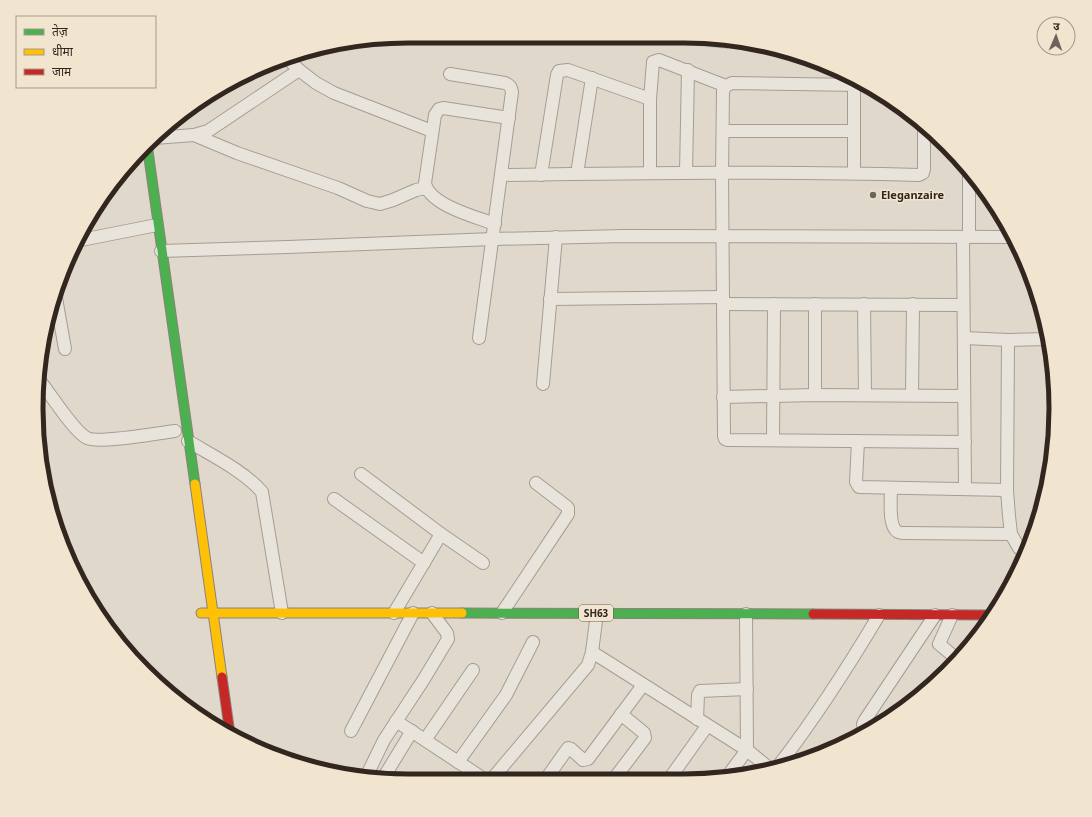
<svg xmlns="http://www.w3.org/2000/svg" width="1092" height="817" font-family="Georgia,'Noto Sans Devanagari',serif">
<style>
.water{fill:#b6c4ba}
.lines{fill:none;stroke-linecap:round;stroke-linejoin:round}
.street-casing{stroke:#a59d94;stroke-width:14}
.fast-casing{stroke:#8b837b;stroke-width:11}
.slow-casing{stroke:#8b837b;stroke-width:11}
.jam-casing{stroke:#8b837b;stroke-width:11}
.street{stroke:#e8e4dc;stroke-width:12}
.fast{stroke:#4caf50;stroke-width:9}
.slow{stroke:#ffc107;stroke-width:9}
.jam{stroke:#c62828;stroke-width:9}
.poi-dot{fill:#6f645b;stroke:#f1e5d0;stroke-width:1.5}
.labels{text-anchor:middle;stroke-width:3;stroke-linejoin:round;paint-order:stroke}
.shield{fill:#f1e5d0;stroke:#6b5f53;stroke-width:1}
.shield-label{font-size:10px;font-weight:bold;fill:#32261e}
.poi-label{font-size:11px;font-weight:bold;fill:#32261e;stroke:#f1e5d0;text-anchor:start}
.rim{fill:none;stroke:#32261e;stroke-width:5}
</style>
<rect width="100%" height="100%" fill="#e0d8cb"/>
<path class="water" d="M 606,37 L 708,37 L 728,40 L 728,49 Z"/>
<g class="lines">
<g class="street-casing">
<g id="street">
<path d="M 288,59 L 299,70 L 316,83 L 334,93 L 432,131"/>
<path d="M 450,74 L 505,83 C 510,85 511,87 512,92 L 479,338"/>
<path d="M 859,85 L 732,83 L 726,86 L 723,91 L 722,173 L 724,436 L 725,439 L 728,440 L 965,442"/>
<path d="M 723,131 L 854,131"/>
<path d="M 194,135 L 237,153 L 338,188 L 367,201 L 380,204 L 393,200 L 416,190 L 426,188"/>
<path d="M 154,138 L 194,135 L 208,131 L 299,70"/>
<path d="M 650,173 L 650,99 L 653,62 L 659,60 L 726,86"/>
<path d="M 686,173 L 688,70"/>
<path d="M 854,173 L 854,85"/>
<path d="M 577,174 L 592,78"/>
<path d="M 501,175 C 641,173 780,171 919,175 L 923,173 L 924,169 L 924,130"/>
<path d="M 541,175 L 557,75 L 559,71 L 568,70 L 650,99"/>
<path d="M 495,224 C 476,217 429,205 425,183 L 435,115 L 439,109 L 443,108 L 509,118"/>
<path d="M 963,237 L 965,489"/>
<path d="M 969,237 L 969,172"/>
<path d="M 76,241 L 157,225"/>
<path d="M 161,251 L 288,247 L 493,239 L 625,236 L 1014,237"/>
<path d="M 56,298 L 65,349"/>
<path d="M 550,299 L 723,297"/>
<path d="M 723,304 L 963,305"/>
<path d="M 815,304 L 815,395"/>
<path d="M 864,304 L 865,395"/>
<path d="M 964,338 L 1008,340 L 1048,339"/>
<path d="M 1008,340 L 1007,490 L 1009,516 L 1011,534 L 1019,548 L 1025,553"/>
<path d="M 40,381 C 50,393 74,432 87,438 C 99,444 158,433 175,431"/>
<path d="M 543,384 L 556,237"/>
<path d="M 912,395 L 913,304"/>
<path d="M 723,397 L 815,395 L 964,396"/>
<path d="M 773,440 L 774,304"/>
<path d="M 188,441 C 211,455 244,471 262,492 L 282,613"/>
<path d="M 858,441 L 856,482 L 859,487 L 1007,490"/>
<path d="M 361,474 L 441,534 L 483,563"/>
<path d="M 891,489 C 891,499 888,527 898,532 C 900,533 902,533 904,533 L 1011,534"/>
<path d="M 334,499 L 424,563"/>
<path d="M 394,613 L 441,534"/>
<path d="M 502,613 L 568,514 L 568,508 L 566,506 L 536,483"/>
<path d="M 952,615 L 939,644 L 958,660"/>
<path d="M 592,652 L 747,750 L 769,768"/>
<path d="M 697,719 L 698,695 L 700,691 L 747,689"/>
<path d="M 396,721 L 484,779"/>
<path d="M 351,731 L 413,613"/>
<path d="M 864,731 L 863,724 L 865,720 L 935,615"/>
<path d="M 425,740 L 473,670"/>
<path d="M 458,762 L 506,695 L 533,642"/>
<path d="M 779,765 C 816,717 848,667 879,615"/>
<path d="M 366,777 L 384,740 L 424,679 L 448,639 L 447,633 L 432,613"/>
<path d="M 670,778 L 707,726"/>
<path d="M 726,778 L 747,750 L 746,614"/>
<path d="M 492,779 L 588,665 L 592,652 L 597,613"/>
<path d="M 546,779 L 568,748 L 571,749 L 583,760 L 588,759 L 643,685"/>
<path d="M 614,779 L 645,738 L 644,733 L 621,714"/>
<path d="M 382,780 L 412,731"/>
</g>
</g>
<g class="fast-casing">
<g id="fast">
<path d="M 147,144 L 195,484"/>
<path d="M 462,613 L 813,614"/>
</g>
</g>
<g class="slow-casing">
<g id="slow">
<path d="M 195,484 L 222,677"/>
<path d="M 201,613 L 462,613"/>
</g>
</g>
<g class="jam-casing">
<g id="jam">
<path d="M 813,614 L 991,615"/>
<path d="M 222,677 L 230,734"/>
</g>
</g>
<use href="#street" class="street"/>
<use href="#fast" class="fast"/>
<use href="#slow" class="slow"/>
<use href="#jam" class="jam"/>
</g>
<circle class="poi-dot" cx="873" cy="195" r="4"/>
<g class="labels">
<rect class="shield" x="579" y="605" width="34" height="16" rx="3"/>
<g class="shield-label">
<text x="596" y="617">SH63</text>
</g>
<g class="poi-label">
<text x="881" y="199">Eleganzaire</text>
</g>
</g>
<path d="M0 0H1092V817H0ZM408 43H684A365 365 0 0 1 1049 408V409A365 365 0 0 1 684 774H408A365 365 0 0 1 43 409V408A365 365 0 0 1 408 43Z" fill="#f1e5d0" fill-rule="evenodd"/>
<path class="rim" d="M408 43H684A365 365 0 0 1 1049 408V409A365 365 0 0 1 684 774H408A365 365 0 0 1 43 409V408A365 365 0 0 1 408 43Z"/>
<rect x="16" y="16" width="140" height="72" fill="#f1e5d0" stroke="#a59989"/>
<rect x="24" y="29" width="20" height="6" fill="#4caf50" stroke="#a59989"/>
<text x="52" y="36" font-size="12" fill="#32261e">तेज़</text>
<rect x="24" y="49" width="20" height="6" fill="#ffc107" stroke="#a59989"/>
<text x="52" y="56" font-size="12" fill="#32261e">धीमा</text>
<rect x="24" y="69" width="20" height="6" fill="#c62828" stroke="#a59989"/>
<text x="52" y="76" font-size="12" fill="#32261e">जाम</text>
<g transform="translate(1056 36) rotate(2)"><circle r="19" fill="#f1e5d0" stroke="#a59989"/>
<path d="M0-3L7 15L0 10L-7 15Z" fill="#6f645b"/>
<text y="-6" font-size="11" font-weight="bold" text-anchor="middle" fill="#32261e">उ</text>
</g>
</svg>
